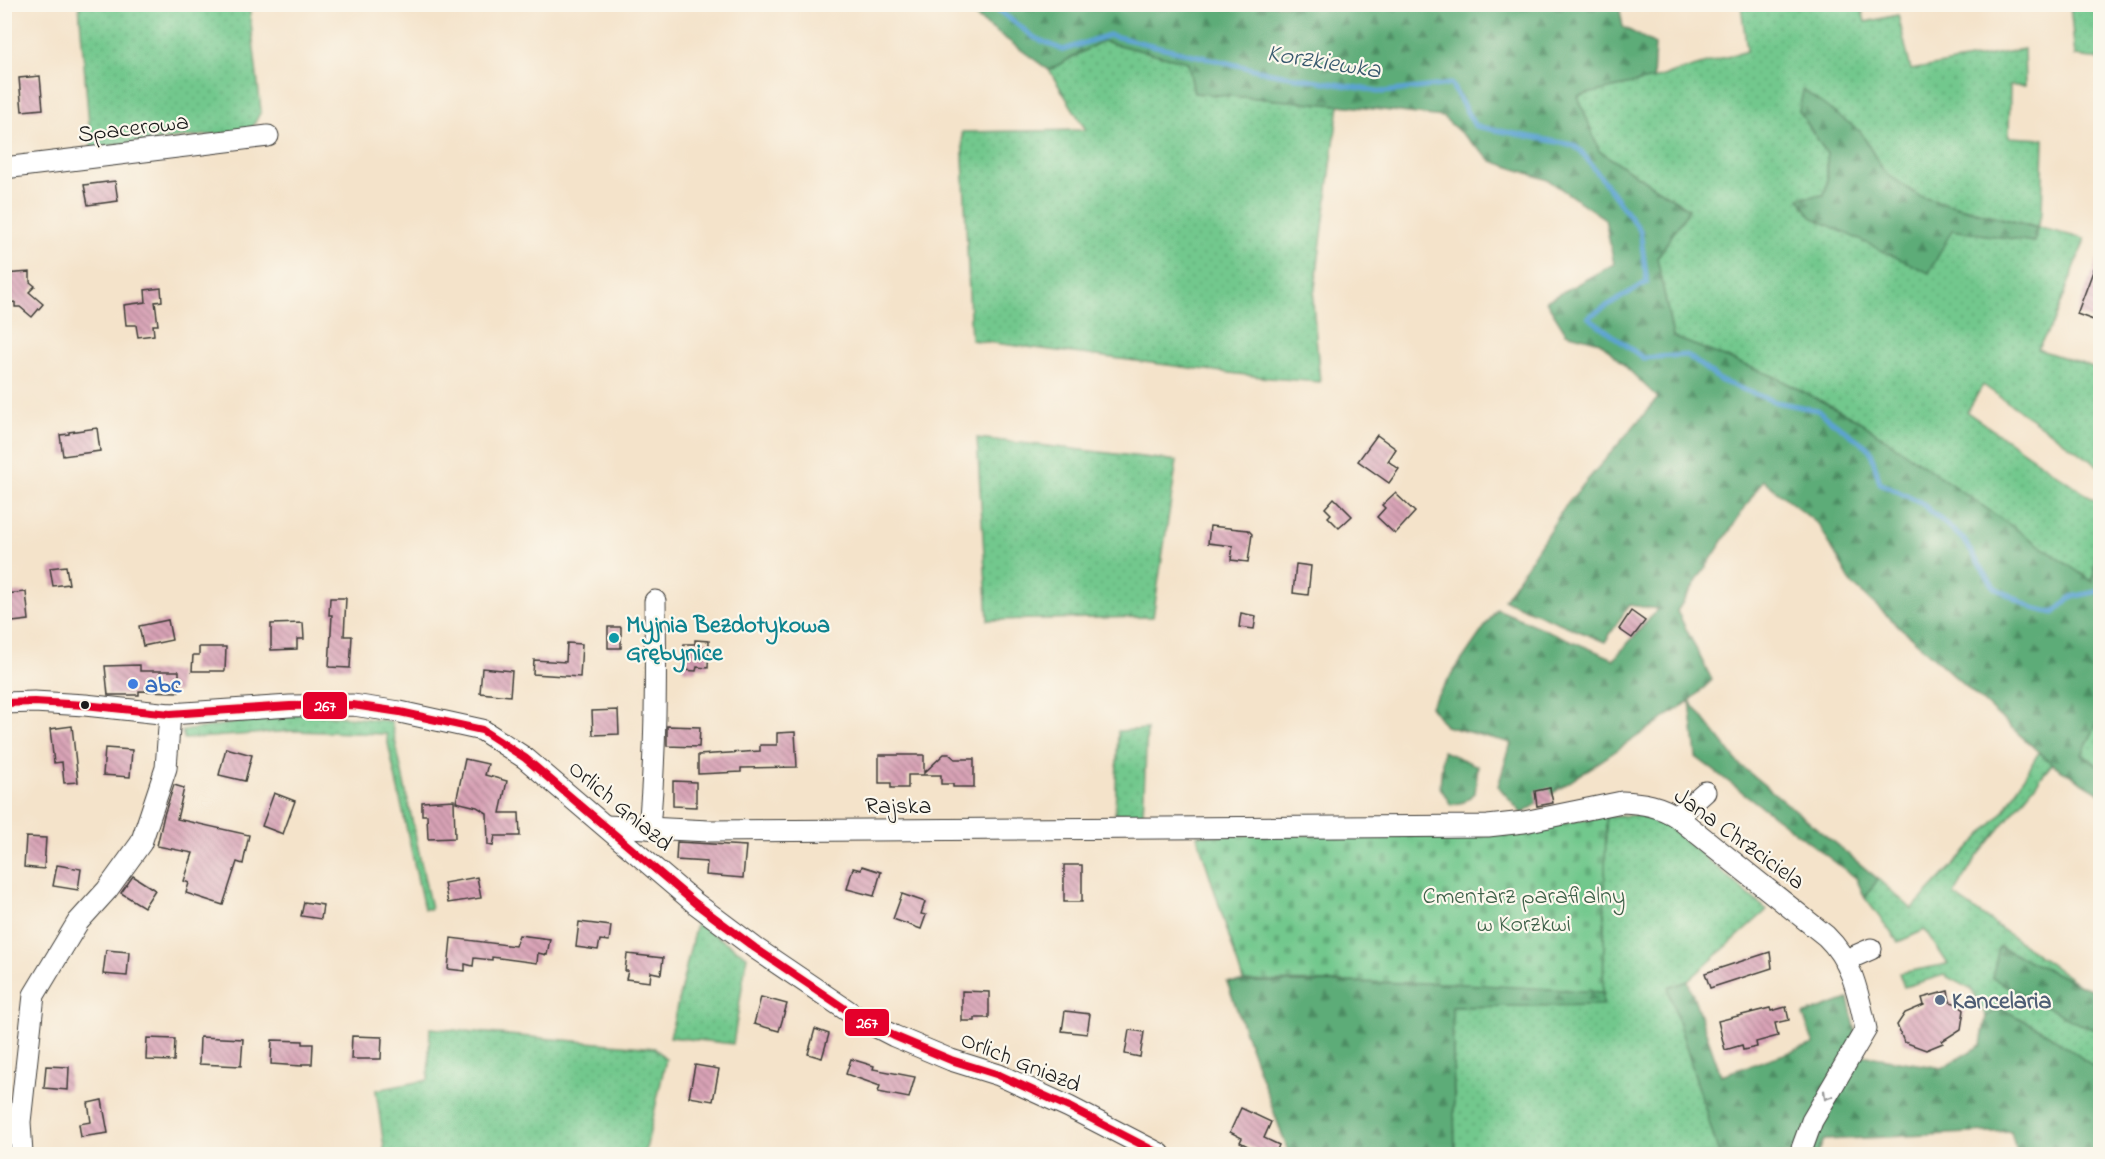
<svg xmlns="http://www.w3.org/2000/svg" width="2105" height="1159" font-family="'Indie Flower',sans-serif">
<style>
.grass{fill:url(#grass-dots);stroke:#477254;stroke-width:1.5;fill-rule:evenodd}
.forest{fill:url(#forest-firs);stroke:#3c644a;stroke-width:1.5}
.cemetery{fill:url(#cemetery-stones);stroke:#477254;stroke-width:1.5}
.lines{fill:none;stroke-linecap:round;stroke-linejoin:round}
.stream{stroke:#5ba3d2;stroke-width:5}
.building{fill:url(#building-back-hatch)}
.minor-casing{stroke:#3c3a36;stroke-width:23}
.minor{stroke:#fff;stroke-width:21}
.bus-1-casing{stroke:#fbf7ec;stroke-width:12}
.bus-1{stroke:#e4002b;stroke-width:8}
.oneway{stroke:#999}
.culture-dot{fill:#0f9aa8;stroke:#fbf7ec;stroke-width:2}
.shop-dot{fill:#3f7fe0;stroke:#fbf7ec;stroke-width:2}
.bus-dot{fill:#1c1c1c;stroke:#fbf7ec;stroke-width:2}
.service-dot{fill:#5c6f8a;stroke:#fbf7ec;stroke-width:2}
.labels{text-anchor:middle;stroke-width:4.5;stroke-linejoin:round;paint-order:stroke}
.street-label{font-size:24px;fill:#1c1c1c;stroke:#fbf7ec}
.culture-label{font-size:24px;font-weight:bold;fill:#0d838f;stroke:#fbf7ec;text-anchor:start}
.shop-label{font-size:24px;font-weight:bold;fill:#366cbe;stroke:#fbf7ec;text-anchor:start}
.park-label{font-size:24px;fill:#3e6149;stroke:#fbf7ec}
.service-label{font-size:24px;font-weight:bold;fill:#4e5e75;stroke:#fbf7ec;text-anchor:start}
.water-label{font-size:26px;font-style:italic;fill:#38596e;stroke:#fbf7ec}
.line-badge{stroke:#fbf7ec;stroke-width:2}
.badge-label{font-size:16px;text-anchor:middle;font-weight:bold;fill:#fff}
</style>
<defs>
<pattern id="grass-dots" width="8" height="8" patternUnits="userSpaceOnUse" patternTransform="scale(1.5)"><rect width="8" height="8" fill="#72c88d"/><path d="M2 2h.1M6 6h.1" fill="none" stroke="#62ab79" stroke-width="1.8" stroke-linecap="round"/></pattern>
<pattern id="forest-firs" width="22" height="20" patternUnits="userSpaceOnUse" patternTransform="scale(1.5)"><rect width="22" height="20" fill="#5dac78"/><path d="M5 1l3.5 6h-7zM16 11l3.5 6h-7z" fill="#4c8b62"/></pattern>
<pattern id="cemetery-stones" width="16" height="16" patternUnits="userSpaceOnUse" patternTransform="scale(1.5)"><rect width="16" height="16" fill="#72c88d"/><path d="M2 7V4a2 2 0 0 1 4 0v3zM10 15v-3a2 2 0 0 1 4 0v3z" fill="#62ab79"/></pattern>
<pattern id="building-back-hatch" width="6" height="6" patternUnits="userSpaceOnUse" patternTransform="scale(1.5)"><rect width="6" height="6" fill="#d8a2b6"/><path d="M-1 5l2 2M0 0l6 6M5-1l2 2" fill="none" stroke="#ae8393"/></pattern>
</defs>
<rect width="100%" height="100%" fill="#fbf7ec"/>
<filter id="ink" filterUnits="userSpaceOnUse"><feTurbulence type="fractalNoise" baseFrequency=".0167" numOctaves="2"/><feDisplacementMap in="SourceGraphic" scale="12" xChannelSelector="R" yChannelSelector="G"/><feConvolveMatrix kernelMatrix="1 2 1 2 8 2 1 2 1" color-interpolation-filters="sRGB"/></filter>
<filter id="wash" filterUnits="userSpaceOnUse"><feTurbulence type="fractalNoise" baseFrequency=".008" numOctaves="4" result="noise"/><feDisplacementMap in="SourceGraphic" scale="24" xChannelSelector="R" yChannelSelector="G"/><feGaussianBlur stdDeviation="1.35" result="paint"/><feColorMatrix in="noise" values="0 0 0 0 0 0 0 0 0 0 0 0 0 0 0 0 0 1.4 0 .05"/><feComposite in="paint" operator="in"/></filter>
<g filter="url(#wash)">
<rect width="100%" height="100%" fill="#f4e3ca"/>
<g class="grass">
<path d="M 79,5 L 249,5 L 261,111 L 251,130 L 91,148 Z"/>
<path d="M 1741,5 L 1861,5 L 1865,22 L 1898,15 L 1911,70 L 2024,49 L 2025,86 L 2010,86 L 2009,137 L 2044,139 L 2042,212 L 2037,227 L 2085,239 L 2055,320 L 2037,349 L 2096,368 L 2100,361 L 2100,467 L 1983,385 L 1967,412 L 2100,504 L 2093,582 L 1856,419 L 1773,376 L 1673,337 L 1657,258 L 1689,209 L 1599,151 L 1578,96 L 1653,79 L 1747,51 ZM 1799,111 L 1860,131 L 1884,172 L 1921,197 L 2037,227 L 2034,242 L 1952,230 L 1800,198 L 1824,195 L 1827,184 L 1827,154 Z"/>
<path d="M 2070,5 L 2100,5 L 2100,59 L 2075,56 Z"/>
<path d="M 1102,41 L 1188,62 L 1194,93 L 1339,105 L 1313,303 L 1320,382 L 1269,378 L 971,340 L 962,132 L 1086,130 L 1049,70 Z"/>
<path d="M 977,438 L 1177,461 L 1153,617 L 988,620 Z"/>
<path d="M 300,713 L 391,721 L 431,909 L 424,909 L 386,734 L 293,731 L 184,739 L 182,731 Z"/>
<path d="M 2100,717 L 2100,767 L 2082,754 Z"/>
<path d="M 1147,729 L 1143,815 L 1115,814 L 1118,731 Z"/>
<path d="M 2039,752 L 2052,764 L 1976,858 L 1954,895 L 2080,985 L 2000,947 L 2077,1023 L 2100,1030 L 2100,1071 L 2048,1034 L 2001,1008 L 1986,1016 L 1972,990 L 1944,975 L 1904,987 L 1899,973 L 1948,964 L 1925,930 L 1898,942 L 1865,898 L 1878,879 L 1912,909 L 2004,811 Z"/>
<path d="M 1655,815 L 1767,910 L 1688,981 L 1668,988 L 1719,1154 L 1455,1154 L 1452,1007 L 1603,1004 L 1606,816 Z"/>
<path d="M 696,923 L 747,956 L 733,1044 L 670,1037 Z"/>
<path d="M 430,1028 L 655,1048 L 666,1059 L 645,1154 L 385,1154 L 376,1090 L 428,1080 Z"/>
</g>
<g class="forest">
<path d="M 959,5 L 1619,5 L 1623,27 L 1655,44 L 1653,79 L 1578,96 L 1599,151 L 1689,209 L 1657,258 L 1673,337 L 1773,376 L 1856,419 L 2093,582 L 2100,504 L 2100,717 L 2082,754 L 2100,767 L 2100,793 L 2052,764 L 1852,584 L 1819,525 L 1763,480 L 1677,611 L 1712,680 L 1690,701 L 1740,765 L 1878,879 L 1865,898 L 1856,878 L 1696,757 L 1690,701 L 1522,814 L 1498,786 L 1511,743 L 1445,726 L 1430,706 L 1497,609 L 1614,659 L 1658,609 L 1629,605 L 1605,642 L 1504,600 L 1566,505 L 1658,398 L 1600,342 L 1566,333 L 1546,301 L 1614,264 L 1605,219 L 1548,180 L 1492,161 L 1443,117 L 1339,105 L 1194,93 L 1188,62 L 1102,41 L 1049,70 Z"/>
<path d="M 1803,90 L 1860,131 L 1884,172 L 1921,197 L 2037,228 L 2034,242 L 1952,230 L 1929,273 L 1811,217 L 1799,198 L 1824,195 L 1827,184 L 1827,154 L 1799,111 Z"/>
<path d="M 1443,751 L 1478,766 L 1475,793 L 1464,802 L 1451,805 L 1440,787 Z"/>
<path d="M 1999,947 L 2080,985 L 2100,992 L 2100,1030 L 2077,1023 L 1992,978 Z"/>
<path d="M 1688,981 L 1721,1075 L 1814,1044 L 1803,1015 L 1848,999 L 1856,1031 L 1849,1053 L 1942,1068 L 1981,1045 L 1986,1016 L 2001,1008 L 2048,1034 L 2100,1071 L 2100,1154 L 2017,1154 L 2011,1131 L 1824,1140 L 1818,1154 L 1719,1154 L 1668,988 Z"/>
<path d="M 1227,982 L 1448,983 L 1603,992 L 1603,1005 L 1452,1007 L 1455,1154 L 1289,1154 Z"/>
</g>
<path class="cemetery" d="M 1606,816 L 1603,992 L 1448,983 L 1243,981 L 1197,835 L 1410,835 L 1471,837 Z"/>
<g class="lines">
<path class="stream" d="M 990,4 L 1035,38 L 1063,50 L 1109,35 L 1266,72 L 1383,92 L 1451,84 L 1475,126 L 1573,145 L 1581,151 L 1640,230 L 1647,282 L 1588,317 L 1643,358 L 1687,355 L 1721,381 L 1776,402 L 1817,410 L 1870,449 L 1880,483 L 1920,502 L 1964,540 L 1994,587 L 2033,608 L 2054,613 L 2071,597 L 2100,591"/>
</g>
<g id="blocks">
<g class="building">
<path d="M 40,76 L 43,109 L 22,111 L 19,78 Z"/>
<path d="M 115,181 L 118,201 L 88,205 L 84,185 Z"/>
<path d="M 2098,258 L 2100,259 L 2100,308 L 2096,321 L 2077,314 Z"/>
<path d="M 30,272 L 30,282 L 35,286 L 29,292 L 43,304 L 32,317 L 20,307 L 15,307 L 15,302 L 7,303 L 7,296 L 4,297 L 4,274 Z"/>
<path d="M 161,288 L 162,301 L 155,302 L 158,325 L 153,325 L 154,335 L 138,337 L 136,325 L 126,325 L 124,305 L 146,302 L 145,290 Z"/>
<path d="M 97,428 L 100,451 L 63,456 L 60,435 L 69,434 L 69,432 Z"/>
<path d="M 1377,435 L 1396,449 L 1388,461 L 1399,469 L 1389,483 L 1358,461 Z"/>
<path d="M 1395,493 L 1415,512 L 1395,534 L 1377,517 L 1385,508 L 1382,505 Z"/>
<path d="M 1334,498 L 1352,516 L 1339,528 L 1328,517 L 1331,514 L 1325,508 Z"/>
<path d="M 1210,526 L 1248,530 L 1252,534 L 1248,562 L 1231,560 L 1233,546 L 1208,543 Z"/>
<path d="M 1296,564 L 1311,566 L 1308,595 L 1293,593 Z"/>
<path d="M 66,566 L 69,584 L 53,586 L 50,568 Z"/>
<path d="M 26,592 L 29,620 L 4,623 L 4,594 Z"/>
<path d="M 330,598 L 346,598 L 344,636 L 352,636 L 350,668 L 329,667 L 332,615 L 329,615 Z"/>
<path d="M 1631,611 L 1645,621 L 1632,638 L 1619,629 Z"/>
<path d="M 1241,613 L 1256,616 L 1254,629 L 1239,627 Z"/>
<path d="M 168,620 L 172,640 L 143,646 L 139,626 Z"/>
<path d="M 303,623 L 304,639 L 297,639 L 297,649 L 271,650 L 271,624 Z"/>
<rect x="608" y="627" width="13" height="21"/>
<path d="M 695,640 L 709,641 L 708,668 L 697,667 L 696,671 L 683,670 L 684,644 L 695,644 Z"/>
<path d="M 567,643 L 582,644 L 580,677 L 533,674 L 534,660 L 566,662 Z"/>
<path d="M 199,647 L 226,647 L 225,671 L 192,671 L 193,655 L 199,655 Z"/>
<path d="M 140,665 L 140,671 L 179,671 L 179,692 L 139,691 L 139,695 L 108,695 L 105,666 Z"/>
<path d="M 482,668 L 512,671 L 510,696 L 480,693 Z"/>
<path d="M 618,710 L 619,734 L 593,735 L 592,711 Z"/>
<path d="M 72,726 L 78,782 L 64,783 L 62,762 L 54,763 L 50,729 Z"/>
<path d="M 667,726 L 700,727 L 699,747 L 667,746 Z"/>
<path d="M 795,732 L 797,767 L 741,768 L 741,772 L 698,774 L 698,755 L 760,751 L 760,745 L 777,745 L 777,733 Z"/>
<path d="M 105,748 L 132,750 L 130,777 L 103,775 Z"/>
<path d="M 226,748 L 252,755 L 245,781 L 219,775 Z"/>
<path d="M 944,754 L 949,754 L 955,759 L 974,759 L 974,787 L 953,787 L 953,784 L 941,784 L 941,775 L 908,775 L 908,788 L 891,788 L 891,783 L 879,783 L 879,755 L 924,755 L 924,773 Z"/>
<path d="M 465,759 L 488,764 L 485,775 L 507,781 L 500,813 L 519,813 L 520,836 L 495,836 L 493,846 L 488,845 L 487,813 L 477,807 L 456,802 Z"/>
<path d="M 673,781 L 696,782 L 696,807 L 673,806 Z"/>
<path d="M 174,785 L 184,788 L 177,819 L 249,835 L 243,864 L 237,862 L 223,905 L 186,893 L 189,883 L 184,881 L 193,853 L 157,846 L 164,815 Z"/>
<path d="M 1550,788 L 1553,803 L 1537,806 L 1535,791 Z"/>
<path d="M 274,793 L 295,801 L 283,834 L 262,826 Z"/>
<path d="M 454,800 L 455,838 L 428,839 L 427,815 L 422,815 L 422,802 Z"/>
<path d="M 26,837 L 46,838 L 44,869 L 24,867 Z"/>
<path d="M 677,842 L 746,846 L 743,878 L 706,875 L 707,862 L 676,860 Z"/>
<path d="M 57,865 L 81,869 L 78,890 L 53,886 Z"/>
<rect x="1064" y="865" width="18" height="37"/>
<path d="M 862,866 L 881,872 L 874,896 L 847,889 L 853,868 L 861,870 Z"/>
<path d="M 133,876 L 155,890 L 144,907 L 121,893 Z"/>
<path d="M 477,877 L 481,898 L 448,903 L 444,883 Z"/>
<path d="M 902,894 L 925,902 L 921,914 L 926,915 L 921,929 L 893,919 Z"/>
<path d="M 304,902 L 323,905 L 321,919 L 301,916 Z"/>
<path d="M 579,922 L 611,926 L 609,941 L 600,940 L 598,950 L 576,947 Z"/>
<path d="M 519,935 L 550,939 L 547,955 L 538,953 L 537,963 L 492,957 L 492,960 L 474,958 L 473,966 L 465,964 L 465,971 L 448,969 L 451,938 L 515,946 Z"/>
<path d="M 106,950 L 129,952 L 127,976 L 103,974 Z"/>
<path d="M 1770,952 L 1772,968 L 1710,988 L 1705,973 Z"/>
<path d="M 627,954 L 663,958 L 661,974 L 651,972 L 650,982 L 626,979 L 628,971 L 625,971 Z"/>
<path d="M 962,991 L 989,992 L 989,1018 L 975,1018 L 975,1021 L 962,1021 Z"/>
<path d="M 1948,991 L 1950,1002 L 1958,1004 L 1964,1010 L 1961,1029 L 1942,1041 L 1943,1043 L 1926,1050 L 1904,1042 L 1897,1025 L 1905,1013 L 1924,1005 L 1922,998 Z"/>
<path d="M 761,997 L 787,1004 L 779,1031 L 754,1024 Z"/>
<path d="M 1786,1007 L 1789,1020 L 1775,1023 L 1778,1036 L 1756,1042 L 1757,1047 L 1743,1050 L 1742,1045 L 1725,1050 L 1718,1021 L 1770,1008 L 1771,1011 Z"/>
<path d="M 1065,1011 L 1090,1014 L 1087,1034 L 1062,1031 Z"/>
<path d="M 815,1029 L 829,1034 L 822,1058 L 808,1054 Z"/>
<path d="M 1129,1030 L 1144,1032 L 1140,1057 L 1125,1054 Z"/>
<path d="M 352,1036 L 382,1037 L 381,1059 L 351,1059 Z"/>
<path d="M 200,1037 L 243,1039 L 241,1066 L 199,1064 Z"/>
<path d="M 147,1038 L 175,1039 L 174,1061 L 146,1060 Z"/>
<path d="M 272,1040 L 303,1041 L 303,1044 L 313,1044 L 312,1064 L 302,1064 L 302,1066 L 271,1064 Z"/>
<path d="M 851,1059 L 874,1066 L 873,1069 L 915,1077 L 909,1098 L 878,1092 L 880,1086 L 846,1074 Z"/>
<path d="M 695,1065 L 719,1069 L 713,1101 L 689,1097 Z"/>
<path d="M 46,1066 L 69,1067 L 68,1090 L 44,1088 Z"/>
<path d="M 102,1100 L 108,1133 L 81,1137 L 79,1124 L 91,1122 L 88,1103 Z"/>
<path d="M 1241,1108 L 1271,1122 L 1264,1138 L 1279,1145 L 1275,1155 L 1256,1155 L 1257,1151 L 1240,1142 L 1242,1138 L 1230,1132 Z"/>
</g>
</g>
</g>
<g filter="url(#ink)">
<use href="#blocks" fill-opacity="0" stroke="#3c3a36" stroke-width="1.5"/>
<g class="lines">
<g class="minor-casing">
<g id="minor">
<path d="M 4,168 L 268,136"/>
<path d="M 4,703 L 34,702 L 85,705 L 170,714 L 290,706 L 353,705 L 400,712 L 482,730 L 525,758 L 695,903 L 755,948 L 857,1017 L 894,1036 L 951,1060 L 999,1075 L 1069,1107 L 1160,1154"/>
<path d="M 1677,817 L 1705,792"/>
<path d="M 606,826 L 709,831 L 1488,826 L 1524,822 L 1622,802 C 1644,803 1660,806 1677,817 L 1826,936 C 1853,962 1858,994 1866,1029 L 1812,1121 L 1800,1154"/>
<path d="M 649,828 C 656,752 656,676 655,601"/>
<path d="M 1846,960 L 1871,949"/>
<path d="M 22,1154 L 20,1122 L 34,995 L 78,922 L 107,890 L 141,843 L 166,768 L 170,714"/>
</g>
</g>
<use href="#minor" class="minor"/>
<g class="bus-1-casing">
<path id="bus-1" d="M 4,703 L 34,702 L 85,705 L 170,714 L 290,706 L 353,705 L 400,712 L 482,730 L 525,758 L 695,903 L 755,948 L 857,1017 L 894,1036 L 951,1060 L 999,1075 L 1069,1107 L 1160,1154"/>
</g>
<use href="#bus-1" class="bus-1"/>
</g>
<defs><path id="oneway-chevron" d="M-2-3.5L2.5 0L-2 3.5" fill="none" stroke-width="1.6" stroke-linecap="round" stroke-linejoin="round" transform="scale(1.5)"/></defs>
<use class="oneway" href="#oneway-chevron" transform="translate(1827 1096) rotate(121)"/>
</g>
<circle class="culture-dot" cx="614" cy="638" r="6"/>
<circle class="shop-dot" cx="133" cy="684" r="6"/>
<circle class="bus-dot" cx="85" cy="705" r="5"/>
<circle class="service-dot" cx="1940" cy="1000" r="6"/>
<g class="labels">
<g class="street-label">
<text transform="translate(133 127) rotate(-7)" y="8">Spacerowa</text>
<text transform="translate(621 805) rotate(40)" y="8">Orlich Gniazd</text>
<text x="898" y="813">Rajska</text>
<text transform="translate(1740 838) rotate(36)" y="8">Jana Chrzciciela</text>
<text transform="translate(1021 1061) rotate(22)" y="8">Orlich Gniazd</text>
</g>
<g class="culture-label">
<text x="626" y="632">Myjnia Bezdotykowa<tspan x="626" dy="28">Grębynice</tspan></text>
</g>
<g class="shop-label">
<text x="145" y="692">abc</text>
</g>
<g class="park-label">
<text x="1524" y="903">Cmentarz parafialny<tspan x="1524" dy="28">w Korzkwi</tspan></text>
</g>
<g class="service-label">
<text x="1952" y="1008">Kancelaria</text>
</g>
<g class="water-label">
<text transform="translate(1324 60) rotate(9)" y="9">Korzkiewka</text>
</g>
</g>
<g class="line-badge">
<rect x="302" y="691" width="46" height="29" rx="6" fill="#e4002b"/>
<rect x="844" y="1008" width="46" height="29" rx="6" fill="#e4002b"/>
</g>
<g class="badge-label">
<text x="325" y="711">267</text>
<text x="867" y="1028">267</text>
</g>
<rect width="2105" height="1159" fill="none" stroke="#fbf7ec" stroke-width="24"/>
</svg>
